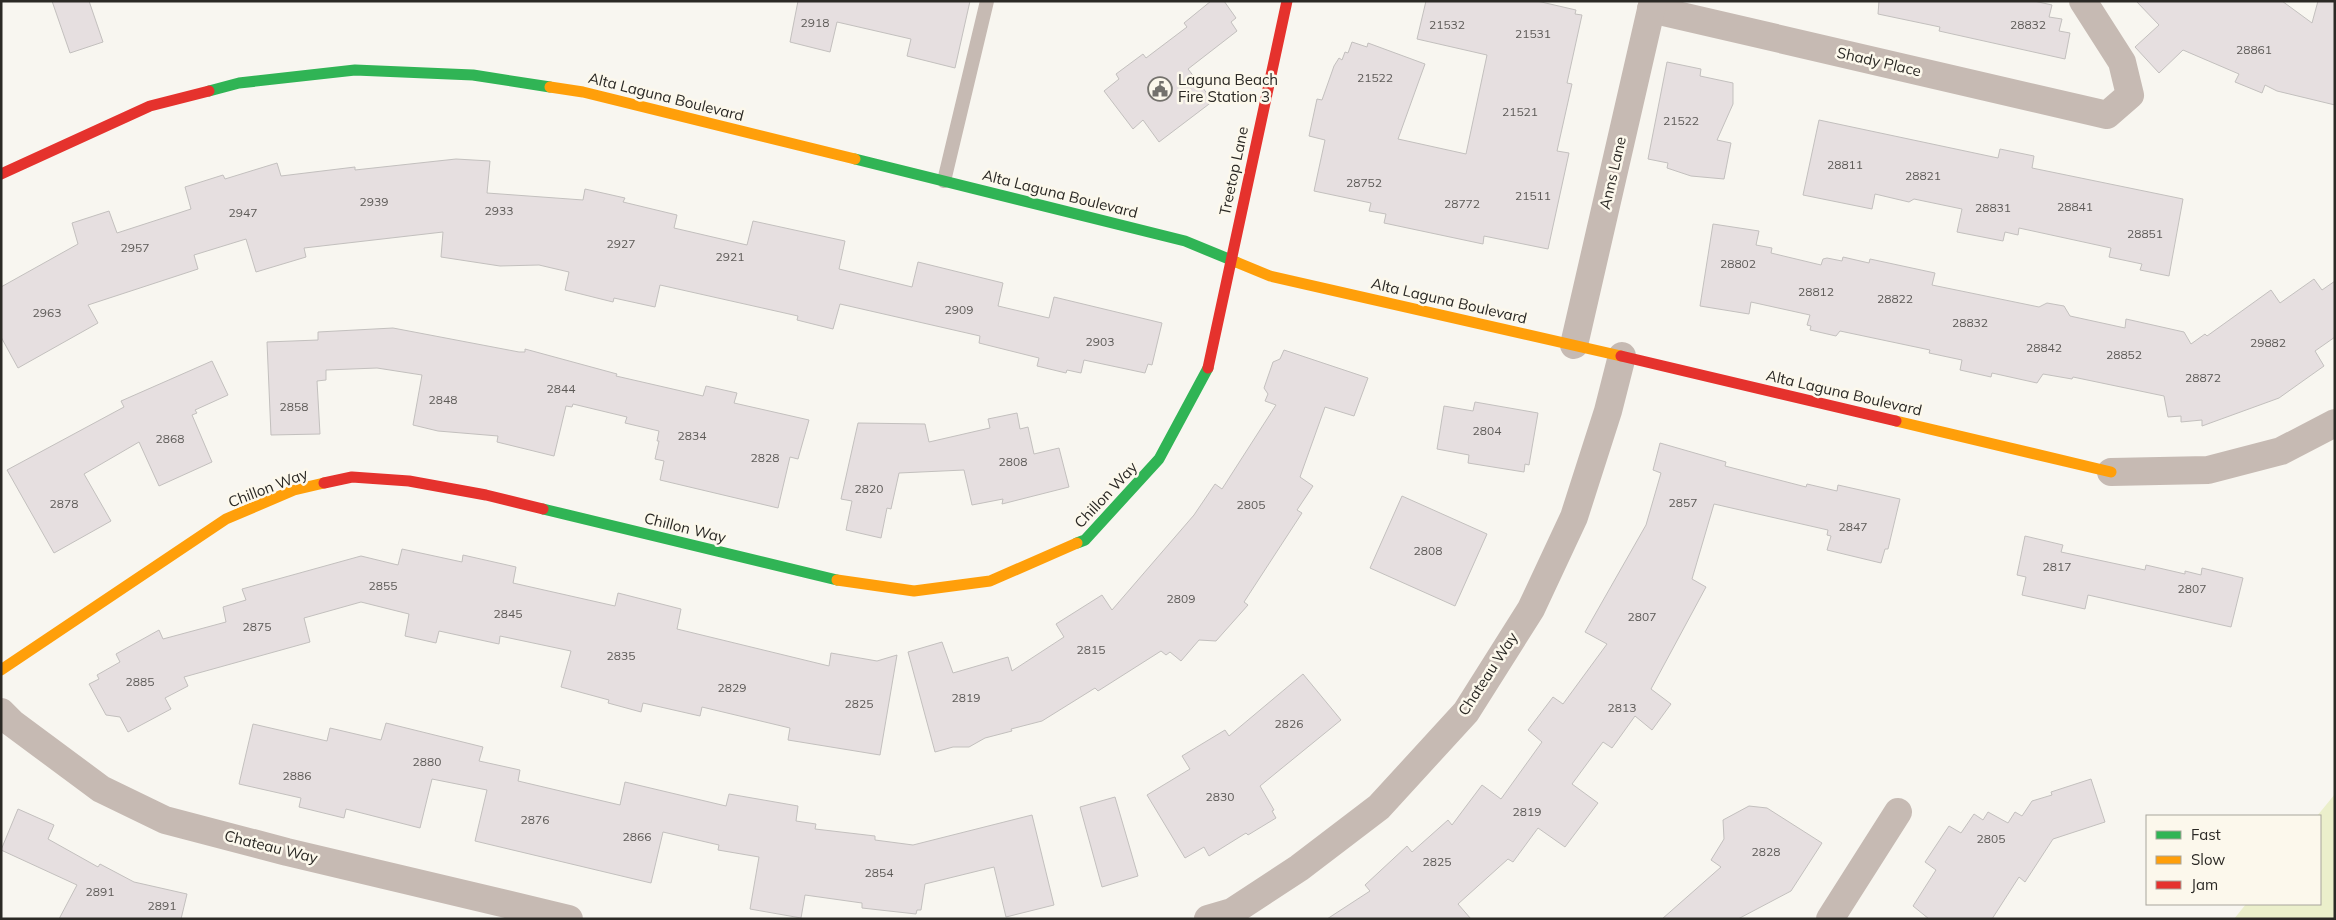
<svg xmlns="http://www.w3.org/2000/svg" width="2336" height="920" font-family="Mulish,sans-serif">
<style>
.green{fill:#ebefcb}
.building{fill:#e6dfe0;stroke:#c3c0be}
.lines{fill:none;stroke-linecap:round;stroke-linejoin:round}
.lane{stroke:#c6bab3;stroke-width:14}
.street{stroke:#c6bab3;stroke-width:28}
.fast{stroke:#30b455;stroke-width:11}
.slow{stroke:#ff9f0a;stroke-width:11}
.jam{stroke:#e5322d;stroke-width:11}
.labels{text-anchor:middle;stroke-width:5;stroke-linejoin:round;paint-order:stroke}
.number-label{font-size:12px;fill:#5d5a57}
.street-label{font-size:15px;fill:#2b2925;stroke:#fcf8ec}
.poi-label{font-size:15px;fill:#2b2925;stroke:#fcf8ec;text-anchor:start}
</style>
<rect width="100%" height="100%" fill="#f8f6f0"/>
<path class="green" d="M 2335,794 L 2335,919 L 2234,919 L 2246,904 L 2320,904 L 2320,816 L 2317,816 Z"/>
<g class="building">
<path d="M 52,1 L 89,1 L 103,42 L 70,53 Z"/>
<path d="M 798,1 L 970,1 L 955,68 L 907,56 L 911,39 L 837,22 L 830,52 L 790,42 Z"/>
<path d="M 1211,1 L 1224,1 L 1236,18 L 1231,22 L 1237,31 L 1188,69 L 1213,101 L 1159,142 L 1143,120 L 1133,129 L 1104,91 L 1119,79 L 1116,74 L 1143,54 L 1146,58 L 1187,27 L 1184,23 Z"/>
<path d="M 1426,1 L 1537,1 L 1576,10 L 1575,14 L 1582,15 L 1567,83 L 1572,84 L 1557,151 L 1569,153 L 1548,249 L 1484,236 L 1483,244 L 1384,223 L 1386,214 L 1369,211 L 1371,203 L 1314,191 L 1325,140 L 1309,136 L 1317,99 L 1322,100 L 1334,66 L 1339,58 L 1342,60 L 1345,52 L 1348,53 L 1352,42 L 1367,47 L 1368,43 L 1425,64 L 1398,139 L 1466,154 L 1487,55 L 1417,39 Z"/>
<path d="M 1879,1 L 2034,1 L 2052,5 L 2049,17 L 2062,19 L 2059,31 L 2070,33 L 2065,59 L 1939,31 L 1940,27 L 1878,14 Z"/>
<path d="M 2136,1 L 2282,1 L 2312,23 L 2318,1 L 2335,1 L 2335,105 L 2277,91 L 2265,85 L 2262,93 L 2235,82 L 2239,74 L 2183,50 L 2159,73 L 2135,47 L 2159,25 Z"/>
<path d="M 1667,62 L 1701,69 L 1700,76 L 1733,83 L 1733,104 L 1717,140 L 1731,143 L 1724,179 L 1691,176 L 1667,168 L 1668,163 L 1648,159 Z"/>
<path d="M 1819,120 L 1998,158 L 2000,149 L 2034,156 L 2032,168 L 2183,199 L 2169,276 L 2140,270 L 2142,264 L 2109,257 L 2111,248 L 2019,228 L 2018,235 L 2005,232 L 2003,241 L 1957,232 L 1962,209 L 1914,199 L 1909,202 L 1875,194 L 1872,209 L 1803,195 Z"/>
<path d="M 456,159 L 490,161 L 487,193 L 583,200 L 585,189 L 625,198 L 623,202 L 677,215 L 674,228 L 747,245 L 753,221 L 845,241 L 839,269 L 912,287 L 918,262 L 1003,283 L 998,306 L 1049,318 L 1054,297 L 1162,323 L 1152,365 L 1148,364 L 1145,373 L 1084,360 L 1081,373 L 1067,370 L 1066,373 L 1037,366 L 1039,358 L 979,343 L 980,336 L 840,304 L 833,329 L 797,320 L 798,316 L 660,285 L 655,307 L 614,298 L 613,302 L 565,290 L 569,272 L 539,265 L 500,266 L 441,257 L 443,232 L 304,248 L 306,257 L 256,272 L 246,239 L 194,255 L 198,269 L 88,305 L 98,323 L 18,368 L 1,337 L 1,287 L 78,244 L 72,223 L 109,211 L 117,233 L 191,209 L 185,187 L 223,175 L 225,179 L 277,163 L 281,176 L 355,167 L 355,170 Z"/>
<path d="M 1713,224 L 1759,231 L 1756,245 L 1772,248 L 1771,253 L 1821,265 L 1823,259 L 1827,258 L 1842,261 L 1843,257 L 1869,263 L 1870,259 L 1935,273 L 1932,285 L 2039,307 L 2047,303 L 2064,306 L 2070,316 L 2125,328 L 2126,319 L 2184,332 L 2191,344 L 2205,334 L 2207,336 L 2271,290 L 2280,303 L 2314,279 L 2322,290 L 2335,281 L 2335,337 L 2315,351 L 2324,366 L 2279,398 L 2202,426 L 2202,420 L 2181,422 L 2181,416 L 2168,417 L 2164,396 L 2073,377 L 2072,379 L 2043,374 L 2037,383 L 1992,373 L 1991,377 L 1960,370 L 1962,360 L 1929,353 L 1930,350 L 1840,331 L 1836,336 L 1810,330 L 1811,326 L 1807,325 L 1810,315 L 1751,302 L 1749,314 L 1700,306 Z"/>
<path d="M 393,328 L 519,352 L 525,352 L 525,349 L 617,374 L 616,376 L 703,396 L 706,386 L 737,393 L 734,403 L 809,420 L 798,459 L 790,457 L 778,508 L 660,480 L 664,461 L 655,459 L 659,441 L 657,441 L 659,431 L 625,423 L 627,417 L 573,404 L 572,407 L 566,406 L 554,456 L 497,442 L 498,436 L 438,431 L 413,425 L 422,375 L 377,368 L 326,370 L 326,380 L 317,381 L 320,434 L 271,435 L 267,342 L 318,340 L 318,332 Z"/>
<path d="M 1284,350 L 1368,378 L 1354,416 L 1325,407 L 1300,477 L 1313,486 L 1297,510 L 1302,513 L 1244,602 L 1248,605 L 1216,641 L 1199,640 L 1181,661 L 1170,652 L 1166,655 L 1161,651 L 1098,691 L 1095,688 L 1042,721 L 1011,729 L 1012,731 L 985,738 L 969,747 L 953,747 L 935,752 L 908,652 L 942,642 L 953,673 L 1008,657 L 1012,671 L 1064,637 L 1056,624 L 1102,595 L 1112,610 L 1194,515 L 1215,484 L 1222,489 L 1276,405 L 1265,401 L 1268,394 L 1264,388 L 1273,362 L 1280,359 Z"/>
<path d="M 212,361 L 228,395 L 195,410 L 197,413 L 192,415 L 212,462 L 159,486 L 139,442 L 84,474 L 111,521 L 54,553 L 7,470 L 124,407 L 121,401 Z"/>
<path d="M 1475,402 L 1538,413 L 1529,465 L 1525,464 L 1524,472 L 1468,463 L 1469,455 L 1437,449 L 1444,406 L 1473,411 Z"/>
<path d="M 1017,413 L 1020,429 L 1028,427 L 1034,454 L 1059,448 L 1069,487 L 1002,504 L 1003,499 L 972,505 L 964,470 L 899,473 L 891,509 L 887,508 L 881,538 L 846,530 L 852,501 L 841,499 L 858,423 L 925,424 L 929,442 L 990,428 L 988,419 Z"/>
<path d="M 1660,443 L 1726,462 L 1725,466 L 1806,487 L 1807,484 L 1837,491 L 1838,485 L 1900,499 L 1888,549 L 1885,549 L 1881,563 L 1827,550 L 1831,536 L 1827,535 L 1828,530 L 1714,504 L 1692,579 L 1706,587 L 1651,689 L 1671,704 L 1652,730 L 1635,716 L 1612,748 L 1603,742 L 1572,784 L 1598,803 L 1565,847 L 1538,828 L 1513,862 L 1508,859 L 1458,904 L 1471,919 L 1327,919 L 1370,891 L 1365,885 L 1407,846 L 1412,852 L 1448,820 L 1452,825 L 1482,785 L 1501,799 L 1542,742 L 1528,730 L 1553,697 L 1563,704 L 1607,644 L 1585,632 L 1646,525 L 1661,473 L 1653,470 Z"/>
<path d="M 1402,496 L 1487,534 L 1455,606 L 1370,568 Z"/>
<path d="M 2025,536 L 2063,545 L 2061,552 L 2145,570 L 2146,565 L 2185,574 L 2185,571 L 2201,575 L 2202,568 L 2243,578 L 2231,627 L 2088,595 L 2085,609 L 2022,595 L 2026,577 L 2017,575 Z"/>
<path d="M 402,549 L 462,562 L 463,555 L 516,567 L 513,583 L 615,606 L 618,593 L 681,609 L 677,629 L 829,666 L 831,653 L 877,661 L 897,655 L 880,755 L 788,740 L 790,728 L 702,707 L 700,716 L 643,703 L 641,712 L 608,703 L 609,700 L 561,687 L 571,651 L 500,636 L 499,644 L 439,631 L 436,643 L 405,636 L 409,614 L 361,602 L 304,618 L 310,642 L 184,677 L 188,686 L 165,698 L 171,709 L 128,732 L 120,717 L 106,715 L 89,684 L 99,679 L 97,675 L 120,662 L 116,654 L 159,630 L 163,639 L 226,622 L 223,607 L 246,600 L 242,589 L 361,556 L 398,565 Z"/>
<path d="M 1303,674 L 1341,720 L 1260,786 L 1274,810 L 1272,811 L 1276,818 L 1248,835 L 1246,833 L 1209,856 L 1204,847 L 1185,858 L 1147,795 L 1190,769 L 1182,756 L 1225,730 L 1229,736 Z"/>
<path d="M 386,723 L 483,747 L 479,761 L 520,770 L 518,781 L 620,805 L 625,782 L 726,806 L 729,794 L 798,806 L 796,821 L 816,824 L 815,829 L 875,836 L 875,840 L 913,845 L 1032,815 L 1054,905 L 1006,917 L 994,867 L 925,884 L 921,910 L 917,910 L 916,914 L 862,908 L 862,903 L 805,895 L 801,918 L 750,909 L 759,857 L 718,850 L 719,845 L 663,832 L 651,883 L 475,841 L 487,790 L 432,779 L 420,828 L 346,809 L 344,818 L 299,807 L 301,798 L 239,784 L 253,724 L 327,741 L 330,728 L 381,740 Z"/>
<path d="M 2091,779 L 2105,822 L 2053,839 L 2025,882 L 2019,877 L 1992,919 L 1929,919 L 1913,906 L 1936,870 L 1925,862 L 1949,826 L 1961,833 L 1974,814 L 1983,820 L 1988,812 L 2008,823 L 2015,812 L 2022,816 L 2032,801 L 2052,795 L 2051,792 Z"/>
<path d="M 1115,797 L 1138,876 L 1102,887 L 1080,807 Z"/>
<path d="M 1749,806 L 1767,808 L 1822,843 L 1791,891 L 1738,919 L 1662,919 L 1721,867 L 1711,860 L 1724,839 L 1723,820 Z"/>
<path d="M 18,809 L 54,825 L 48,839 L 98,867 L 100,864 L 134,882 L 187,894 L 181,919 L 59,919 L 77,885 L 1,850 Z"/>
</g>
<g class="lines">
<path class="lane" d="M 944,181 L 987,1"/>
<g class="street">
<path d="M 1651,9 L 2107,115 L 2130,95 L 2122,62 L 2083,1"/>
<path d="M 1574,345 L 1653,1"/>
<path d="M 2111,472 L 2208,470 L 2281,451 L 2335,423"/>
<path d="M 1,712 L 12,723 L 101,789 L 165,820 L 287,852 L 569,919"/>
<path d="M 1208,919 L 1232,912 L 1299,868 L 1379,807 L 1466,712 L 1531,609 L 1574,517 L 1608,411 L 1622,356"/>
<path d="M 1830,919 L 1898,812"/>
</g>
<g class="fast">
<path d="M 209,91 L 239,83 L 355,70 L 473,75 L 550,87"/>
<path d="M 855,159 L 1185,241 L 1236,262"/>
<path d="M 543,509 L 837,580"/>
<path d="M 1077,543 L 1085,540 L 1159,459 L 1208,368"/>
</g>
<g class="slow">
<path d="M 550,87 L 583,92 L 855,159"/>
<path d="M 1236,262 L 1270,276 L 1621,356"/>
<path d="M 1896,421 L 2111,472"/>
<path d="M 837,580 L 914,591 L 990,581 L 1077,543"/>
<path d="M 1,670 L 226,519 L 294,490 L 324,483"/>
</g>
<g class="jam">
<path d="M 1,174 L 150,106 L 209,91"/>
<path d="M 1621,356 L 1896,421"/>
<path d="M 1208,368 L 1287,1"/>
<path d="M 324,483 L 352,477 L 409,481 L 486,495 L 543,509"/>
</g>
</g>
<defs>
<g id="civic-ring" transform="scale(1.25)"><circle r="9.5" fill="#fcf8ec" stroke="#73716c" stroke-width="1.5"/><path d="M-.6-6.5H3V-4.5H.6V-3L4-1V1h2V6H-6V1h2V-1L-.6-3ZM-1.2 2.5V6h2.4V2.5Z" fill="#73716c"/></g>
</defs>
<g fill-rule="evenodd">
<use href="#civic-ring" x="1160" y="89"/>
</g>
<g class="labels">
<g class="number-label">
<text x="815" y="27">2918</text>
<text x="1447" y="29">21532</text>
<text x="2028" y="29">28832</text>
<text x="1533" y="38">21531</text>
<text x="2254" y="54">28861</text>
<text x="1375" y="82">21522</text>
<text x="1520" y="116">21521</text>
<text x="1681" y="125">21522</text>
<text x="1845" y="169">28811</text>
<text x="1923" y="180">28821</text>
<text x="1364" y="187">28752</text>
<text x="1533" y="200">21511</text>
<text x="374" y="206">2939</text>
<text x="1462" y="208">28772</text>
<text x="2075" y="211">28841</text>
<text x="1993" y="212">28831</text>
<text x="499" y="215">2933</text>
<text x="243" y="217">2947</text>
<text x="2145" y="238">28851</text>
<text x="621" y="248">2927</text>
<text x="135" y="252">2957</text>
<text x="730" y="261">2921</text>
<text x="1738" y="268">28802</text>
<text x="1816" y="296">28812</text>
<text x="1895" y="303">28822</text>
<text x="959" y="314">2909</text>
<text x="47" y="317">2963</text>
<text x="1970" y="327">28832</text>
<text x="1100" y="346">2903</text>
<text x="2268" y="347">29882</text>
<text x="2044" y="352">28842</text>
<text x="2124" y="359">28852</text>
<text x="2203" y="382">28872</text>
<text x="561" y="393">2844</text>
<text x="443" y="404">2848</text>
<text x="294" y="411">2858</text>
<text x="1487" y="435">2804</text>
<text x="692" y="440">2834</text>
<text x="170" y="443">2868</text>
<text x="765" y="462">2828</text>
<text x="1013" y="466">2808</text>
<text x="869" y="493">2820</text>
<text x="1683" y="507">2857</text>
<text x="64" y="508">2878</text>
<text x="1251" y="509">2805</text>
<text x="1853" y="531">2847</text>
<text x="1428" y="555">2808</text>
<text x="2057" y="571">2817</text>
<text x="383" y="590">2855</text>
<text x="2192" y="593">2807</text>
<text x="1181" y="603">2809</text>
<text x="508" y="618">2845</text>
<text x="1642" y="621">2807</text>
<text x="257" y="631">2875</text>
<text x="1091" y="654">2815</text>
<text x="621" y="660">2835</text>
<text x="140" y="686">2885</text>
<text x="732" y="692">2829</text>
<text x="966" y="702">2819</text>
<text x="859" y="708">2825</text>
<text x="1622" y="712">2813</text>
<text x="1289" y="728">2826</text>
<text x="427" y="766">2880</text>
<text x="297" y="780">2886</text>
<text x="1220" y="801">2830</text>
<text x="1527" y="816">2819</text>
<text x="535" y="824">2876</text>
<text x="637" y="841">2866</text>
<text x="1991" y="843">2805</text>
<text x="1766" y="856">2828</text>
<text x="1437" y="866">2825</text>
<text x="879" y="877">2854</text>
<text x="100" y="896">2891</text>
<text x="162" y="910">2891</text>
</g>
<g class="street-label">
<text transform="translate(1879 62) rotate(13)" y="5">Shady Place</text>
<text transform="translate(666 97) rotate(14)" y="5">Alta Laguna Boulevard</text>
<text transform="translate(1234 171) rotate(-78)" y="5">Treetop Lane</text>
<text transform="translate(1613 173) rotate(-77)" y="5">Anns Lane</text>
<text transform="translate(1060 194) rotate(14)" y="5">Alta Laguna Boulevard</text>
<text transform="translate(1449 301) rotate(13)" y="5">Alta Laguna Boulevard</text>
<text transform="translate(1844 393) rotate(13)" y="5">Alta Laguna Boulevard</text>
<text transform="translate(268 488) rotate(-21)" y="5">Chillon Way</text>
<text transform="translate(1106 495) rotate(-47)" y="5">Chillon Way</text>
<text transform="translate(685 528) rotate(14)" y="5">Chillon Way</text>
<text transform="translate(1488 674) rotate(-57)" y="5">Chateau Way</text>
<text transform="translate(271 847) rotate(14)" y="5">Chateau Way</text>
</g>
<g class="poi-label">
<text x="1178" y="85">Laguna Beach<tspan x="1178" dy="17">Fire Station 3</tspan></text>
</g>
</g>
<rect width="2336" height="920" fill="none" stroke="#2b2925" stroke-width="5"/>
<rect x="2146" y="815" width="175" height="90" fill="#fcf8ec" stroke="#a8a59c"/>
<rect x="2156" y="831" width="25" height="8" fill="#30b455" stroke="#a8a59c"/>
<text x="2191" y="840" font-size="15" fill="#2b2925">Fast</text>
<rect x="2156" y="856" width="25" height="8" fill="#ff9f0a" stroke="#a8a59c"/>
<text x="2191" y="865" font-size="15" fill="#2b2925">Slow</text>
<rect x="2156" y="881" width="25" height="8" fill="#e5322d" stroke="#a8a59c"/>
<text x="2191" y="890" font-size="15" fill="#2b2925">Jam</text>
</svg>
